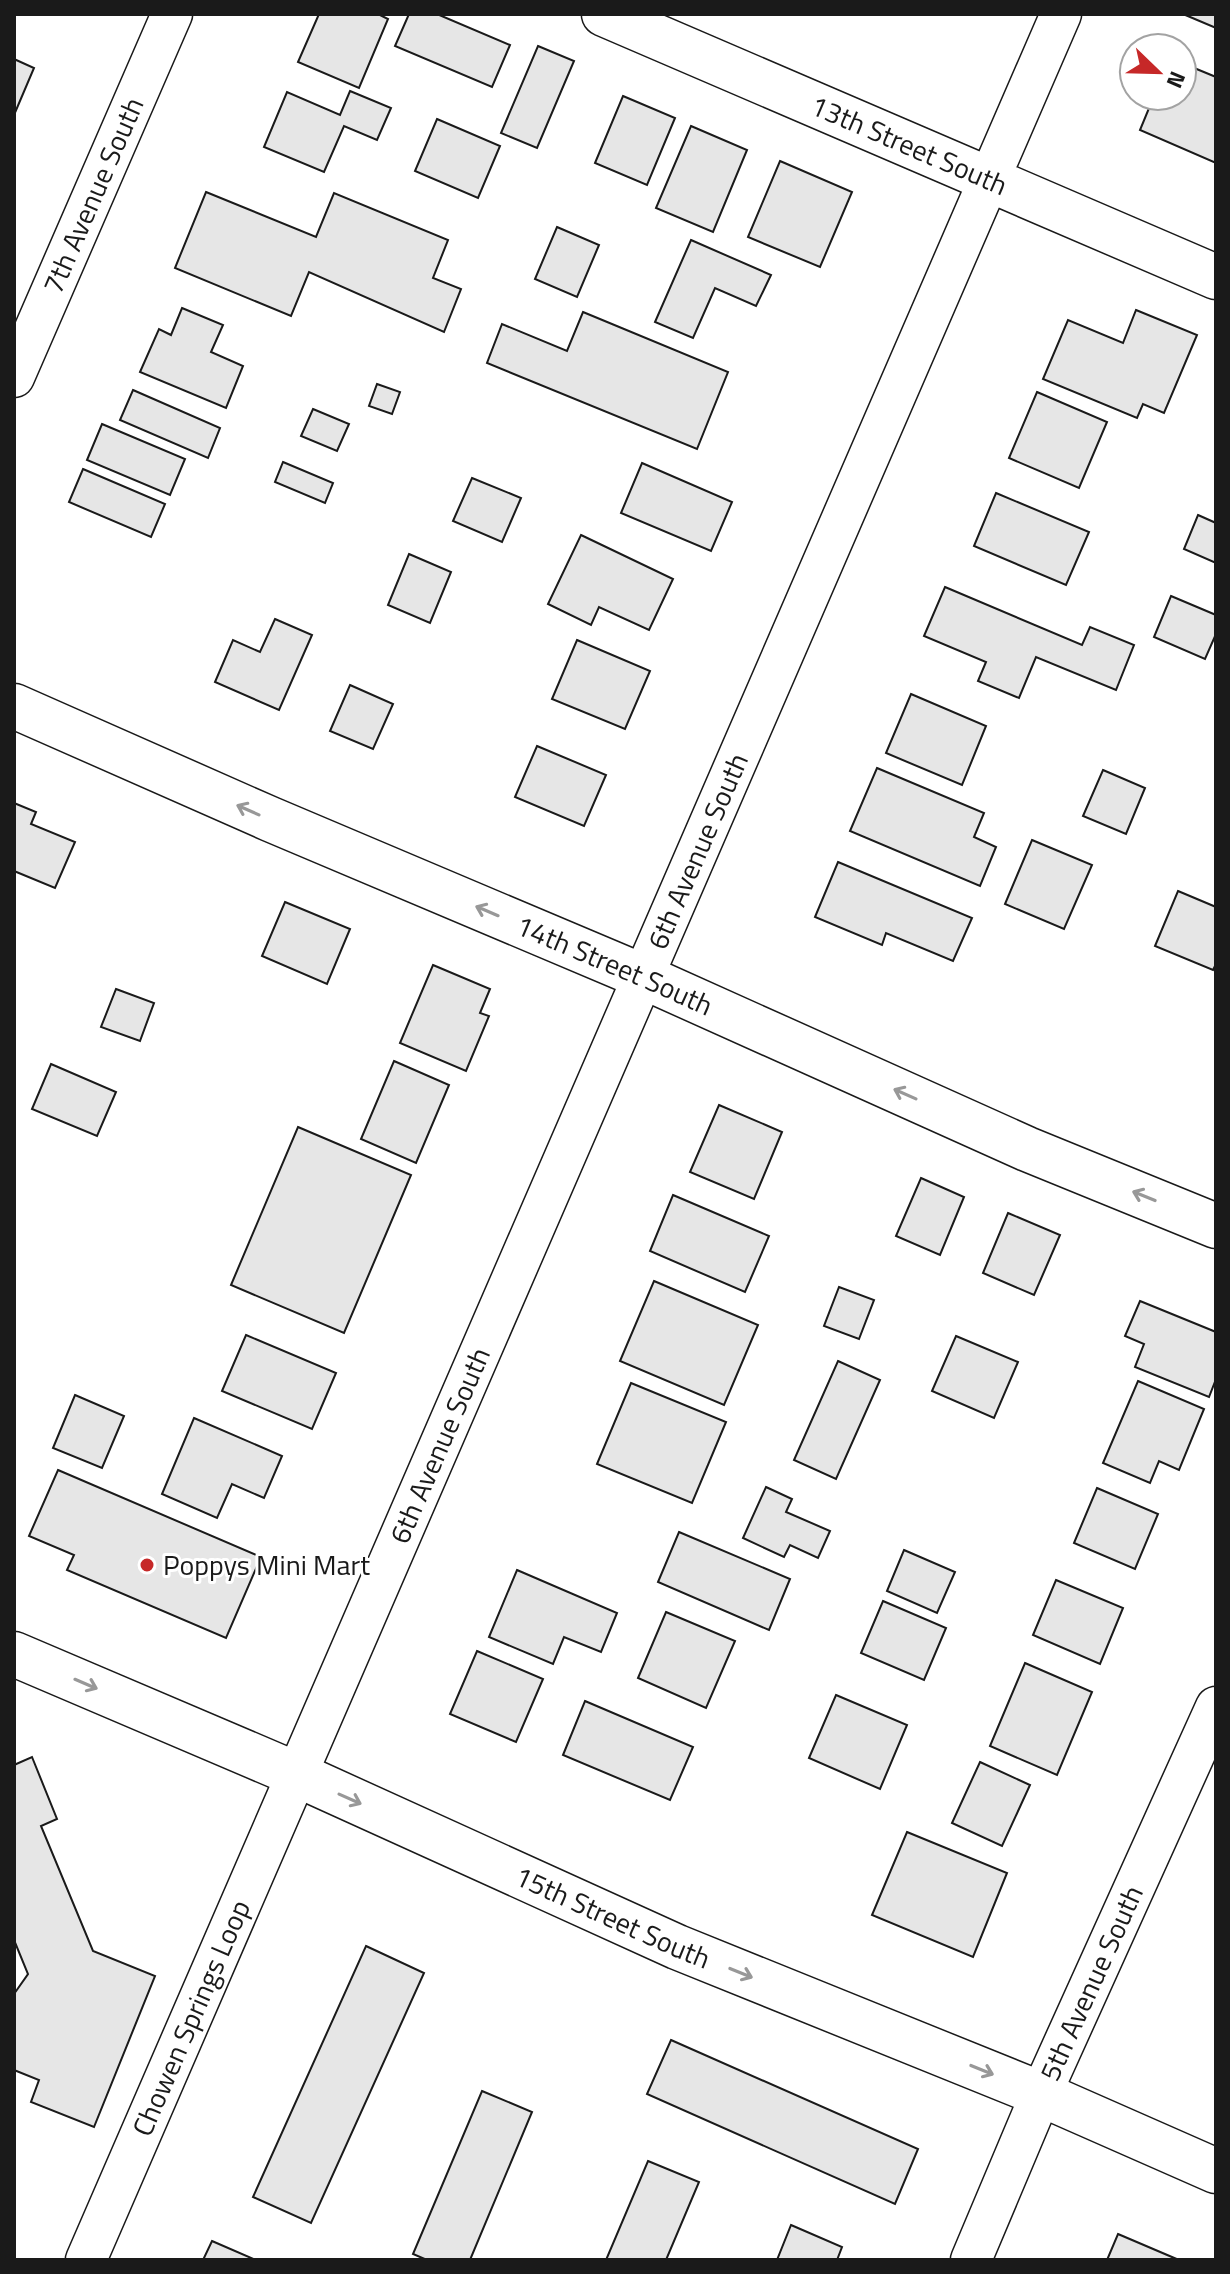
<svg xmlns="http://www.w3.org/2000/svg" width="1230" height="2274" font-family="'Titillium Web',sans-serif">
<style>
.building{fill:#e6e6e6;stroke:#1a1a1a;stroke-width:2}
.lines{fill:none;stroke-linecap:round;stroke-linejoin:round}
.minor-casing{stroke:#1a1a1a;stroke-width:43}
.tertiary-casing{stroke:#1a1a1a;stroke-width:47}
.primary-casing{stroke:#1a1a1a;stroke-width:47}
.minor{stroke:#fff;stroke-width:40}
.tertiary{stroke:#fff;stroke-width:44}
.primary{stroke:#fff;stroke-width:44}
.oneway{stroke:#989898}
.poi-dot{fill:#c62828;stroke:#fff;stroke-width:3}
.labels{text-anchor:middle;stroke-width:6;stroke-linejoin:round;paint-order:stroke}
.street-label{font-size:28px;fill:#1a1a1a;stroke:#fff}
.poi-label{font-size:28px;fill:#1a1a1a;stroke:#fff;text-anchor:start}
</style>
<rect width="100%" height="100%" fill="#fff"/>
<g class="building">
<path d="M 319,14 L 378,14 L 388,19 L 359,88 L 298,62 Z"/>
<path d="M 409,14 L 437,14 L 510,45 L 492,87 L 395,46 Z"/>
<path d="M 1183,14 L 1216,14 L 1216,28 Z"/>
<path d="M 538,46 L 574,61 L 537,148 L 501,133 Z"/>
<path d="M 14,59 L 34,68 L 14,115 Z"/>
<path d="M 1182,63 L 1216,77 L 1216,163 L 1140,130 L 1154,96 L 1182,96 Z"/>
<path d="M 350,91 L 391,108 L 377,140 L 344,126 L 324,172 L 264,147 L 287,92 L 340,115 Z"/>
<path d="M 623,96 L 675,118 L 647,185 L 595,163 Z"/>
<path d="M 437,119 L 500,146 L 478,198 L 415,171 Z"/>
<path d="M 691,126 L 747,150 L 713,232 L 656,208 Z"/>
<path d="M 780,161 L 852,192 L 820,267 L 748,237 Z"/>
<path d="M 206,192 L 316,237 L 334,193 L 448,240 L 433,278 L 461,289 L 444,332 L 309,272 L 291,316 L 175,268 Z"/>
<path d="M 557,227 L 599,245 L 577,297 L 535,279 Z"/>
<path d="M 691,240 L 771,275 L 756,306 L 715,288 L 693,338 L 655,322 Z"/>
<path d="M 182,308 L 223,325 L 211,352 L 243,366 L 226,408 L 140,372 L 159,329 L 171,335 Z"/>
<path d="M 1136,310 L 1197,335 L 1164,413 L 1143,404 L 1137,418 L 1043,379 L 1068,320 L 1123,343 Z"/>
<path d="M 583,312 L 728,372 L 697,449 L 487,363 L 502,324 L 567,351 Z"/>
<path d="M 377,384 L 400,392 L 392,414 L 369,406 Z"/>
<path d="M 133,390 L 220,428 L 208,458 L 120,420 Z"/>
<path d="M 1037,392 L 1107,422 L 1079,488 L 1009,458 Z"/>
<path d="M 313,409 L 349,424 L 337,451 L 301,436 Z"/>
<path d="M 102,424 L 185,459 L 170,495 L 87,460 Z"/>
<path d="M 283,462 L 333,483 L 325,503 L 275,482 Z"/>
<path d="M 642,463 L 732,502 L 711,551 L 621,513 Z"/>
<path d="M 83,469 L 165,504 L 151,537 L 69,502 Z"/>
<path d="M 472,478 L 521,498 L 502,542 L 453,521 Z"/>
<path d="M 996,493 L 1089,532 L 1066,585 L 974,546 Z"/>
<path d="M 1198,515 L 1216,523 L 1216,563 L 1184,549 Z"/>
<path d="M 581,535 L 673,579 L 649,630 L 599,607 L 591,625 L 548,604 Z"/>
<path d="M 409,554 L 451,572 L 430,623 L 388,605 Z"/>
<path d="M 945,587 L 1082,645 L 1090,627 L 1134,645 L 1116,690 L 1036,657 L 1019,698 L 978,681 L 986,662 L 924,636 Z"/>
<path d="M 1171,596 L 1216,615 L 1216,634 L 1205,659 L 1154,637 Z"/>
<path d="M 275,619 L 312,635 L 279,710 L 215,682 L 233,640 L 260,652 Z"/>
<path d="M 577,640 L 650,671 L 625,729 L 552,699 Z"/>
<path d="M 350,685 L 393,704 L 373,749 L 330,731 Z"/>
<path d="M 911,694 L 986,726 L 962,785 L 886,753 Z"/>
<path d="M 537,746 L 606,775 L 584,826 L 515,797 Z"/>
<path d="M 877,768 L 984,813 L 974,837 L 996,847 L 980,886 L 850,831 Z"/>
<path d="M 1103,770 L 1145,788 L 1126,834 L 1083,816 Z"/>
<path d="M 14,803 L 36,812 L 31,824 L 75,842 L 55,888 L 14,871 Z"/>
<path d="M 1032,840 L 1092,865 L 1064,929 L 1005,904 Z"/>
<path d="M 838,862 L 972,918 L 953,961 L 886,933 L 882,945 L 815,917 Z"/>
<path d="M 1178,891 L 1216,907 L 1216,964 L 1213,970 L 1155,946 Z"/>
<path d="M 285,902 L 350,929 L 327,984 L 262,956 Z"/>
<path d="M 433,965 L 490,989 L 480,1013 L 489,1016 L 466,1071 L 400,1043 Z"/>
<path d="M 116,989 L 154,1003 L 140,1041 L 101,1027 Z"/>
<path d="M 394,1061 L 449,1085 L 416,1163 L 361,1139 Z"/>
<path d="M 51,1064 L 116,1092 L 97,1136 L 32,1109 Z"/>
<path d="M 719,1105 L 782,1132 L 754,1199 L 690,1172 Z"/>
<path d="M 298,1127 L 411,1175 L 344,1333 L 231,1285 Z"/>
<path d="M 921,1178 L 964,1197 L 940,1255 L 896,1236 Z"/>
<path d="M 673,1195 L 769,1236 L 745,1292 L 650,1251 Z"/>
<path d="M 1008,1213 L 1060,1235 L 1034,1295 L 983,1273 Z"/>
<path d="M 654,1281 L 758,1325 L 724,1405 L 620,1361 Z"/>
<path d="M 839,1287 L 874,1300 L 859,1339 L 824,1326 Z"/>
<path d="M 1140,1301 L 1216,1332 L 1216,1379 L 1209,1397 L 1135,1367 L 1144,1344 L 1125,1336 Z"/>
<path d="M 246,1335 L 336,1373 L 312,1429 L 222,1391 Z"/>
<path d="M 956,1336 L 1018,1362 L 994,1418 L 932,1391 Z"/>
<path d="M 838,1361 L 880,1380 L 836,1479 L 794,1460 Z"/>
<path d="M 1138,1381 L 1204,1409 L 1179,1470 L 1159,1461 L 1150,1483 L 1103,1463 Z"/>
<path d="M 631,1383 L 726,1422 L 692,1503 L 597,1464 Z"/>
<path d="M 75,1395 L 124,1416 L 102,1468 L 53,1448 Z"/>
<path d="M 194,1418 L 282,1456 L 264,1498 L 232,1484 L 217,1518 L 162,1494 Z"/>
<path d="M 58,1470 L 261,1557 L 226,1638 L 67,1570 L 74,1555 L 29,1536 Z"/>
<path d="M 766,1487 L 792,1499 L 786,1512 L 830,1531 L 818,1558 L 790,1545 L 784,1557 L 743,1538 Z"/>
<path d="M 1097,1488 L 1158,1514 L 1135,1569 L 1074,1543 Z"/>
<path d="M 679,1532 L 790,1579 L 769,1630 L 658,1582 Z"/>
<path d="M 904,1550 L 955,1572 L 937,1613 L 887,1591 Z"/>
<path d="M 517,1570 L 617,1613 L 601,1652 L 564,1637 L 553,1664 L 489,1637 Z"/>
<path d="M 1056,1580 L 1123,1608 L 1100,1664 L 1033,1635 Z"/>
<path d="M 883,1601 L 946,1628 L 924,1680 L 861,1653 Z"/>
<path d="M 666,1612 L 735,1641 L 706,1708 L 638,1678 Z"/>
<path d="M 477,1651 L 543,1679 L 516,1742 L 450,1714 Z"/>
<path d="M 1025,1663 L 1092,1692 L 1057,1775 L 990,1746 Z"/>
<path d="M 836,1695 L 907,1725 L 880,1789 L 809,1758 Z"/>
<path d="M 585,1701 L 693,1747 L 670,1800 L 563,1755 Z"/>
<path d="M 32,1757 L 57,1819 L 41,1826 L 93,1951 L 155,1976 L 94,2127 L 31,2102 L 39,2080 L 14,2070 L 14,1994 L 28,1974 L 14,1940 L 14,1765 Z"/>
<path d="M 980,1762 L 1030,1785 L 1002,1846 L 952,1823 Z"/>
<path d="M 907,1832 L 1007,1873 L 973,1957 L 872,1915 Z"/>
<path d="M 366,1946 L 424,1973 L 311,2223 L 253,2197 Z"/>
<path d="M 671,2040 L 918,2149 L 895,2204 L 647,2094 Z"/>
<path d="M 482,2091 L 532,2112 L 470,2260 L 427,2260 L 413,2254 Z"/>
<path d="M 648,2161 L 699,2182 L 666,2260 L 606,2260 Z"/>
<path d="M 791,2225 L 842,2247 L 837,2260 L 777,2260 Z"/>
<path d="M 1118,2234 L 1179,2260 L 1107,2260 Z"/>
<path d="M 212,2241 L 256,2260 L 203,2260 Z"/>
</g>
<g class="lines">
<g class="minor-casing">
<g id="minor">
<path id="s1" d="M 14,377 L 172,14"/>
<path id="s2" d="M 86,2260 L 1061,14"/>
<path id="s3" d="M 971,2260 L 1041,2094 L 1216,1707"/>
</g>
</g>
<g class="tertiary-casing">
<g id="tertiary">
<path id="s4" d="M 604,14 L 1216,277"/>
</g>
</g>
<g class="primary-casing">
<g id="primary">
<path id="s5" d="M 14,706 L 270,819 L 644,977 L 1027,1149 L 1216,1226"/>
<path id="s6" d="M 14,1654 L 298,1775 L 677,1947 L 1041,2094 L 1216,2171"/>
</g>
</g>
<use href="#minor" class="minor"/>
<use href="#tertiary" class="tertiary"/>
<use href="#primary" class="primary"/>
</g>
<defs><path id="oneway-shaft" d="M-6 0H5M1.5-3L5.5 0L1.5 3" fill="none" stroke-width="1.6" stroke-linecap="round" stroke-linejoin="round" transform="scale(2)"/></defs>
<g class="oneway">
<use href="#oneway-shaft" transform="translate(248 810) rotate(-156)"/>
<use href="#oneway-shaft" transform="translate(487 911) rotate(-157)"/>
<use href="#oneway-shaft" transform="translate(905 1094) rotate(-156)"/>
<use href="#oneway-shaft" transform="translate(1144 1196) rotate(-158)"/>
<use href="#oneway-shaft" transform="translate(86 1684) rotate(23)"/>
<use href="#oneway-shaft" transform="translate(350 1799) rotate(24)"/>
<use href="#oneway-shaft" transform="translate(741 1973) rotate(22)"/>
<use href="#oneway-shaft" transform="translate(982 2070) rotate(22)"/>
</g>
<circle class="poi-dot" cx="147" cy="1565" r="8"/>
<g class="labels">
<g class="street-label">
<text dy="10" stroke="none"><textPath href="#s4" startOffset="332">13th Street South</textPath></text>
<text dy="10" stroke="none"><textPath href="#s1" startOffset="198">7th Avenue South</textPath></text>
<text dy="10" stroke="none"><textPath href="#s2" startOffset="1536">6th Avenue South</textPath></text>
<text dy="10" stroke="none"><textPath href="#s5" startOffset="654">14th Street South</textPath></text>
<text dy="10" stroke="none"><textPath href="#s2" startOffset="888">6th Avenue South</textPath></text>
<text dy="10" stroke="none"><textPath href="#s6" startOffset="654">15th Street South</textPath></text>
<text dy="10" stroke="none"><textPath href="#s3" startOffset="302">5th Avenue South</textPath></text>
<text dy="10" stroke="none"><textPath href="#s2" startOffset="264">Chowen Springs Loop</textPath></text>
</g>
<g class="poi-label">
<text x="163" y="1575">Poppys Mini Mart</text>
</g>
</g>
<rect width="1230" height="2274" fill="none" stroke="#1a1a1a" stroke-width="32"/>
<g transform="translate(1158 72) rotate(113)"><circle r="38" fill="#ffffff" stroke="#a3a3a3" stroke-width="2"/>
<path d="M0-6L14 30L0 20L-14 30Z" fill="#c62828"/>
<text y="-12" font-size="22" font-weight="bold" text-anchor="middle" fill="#1a1a1a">N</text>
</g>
</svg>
